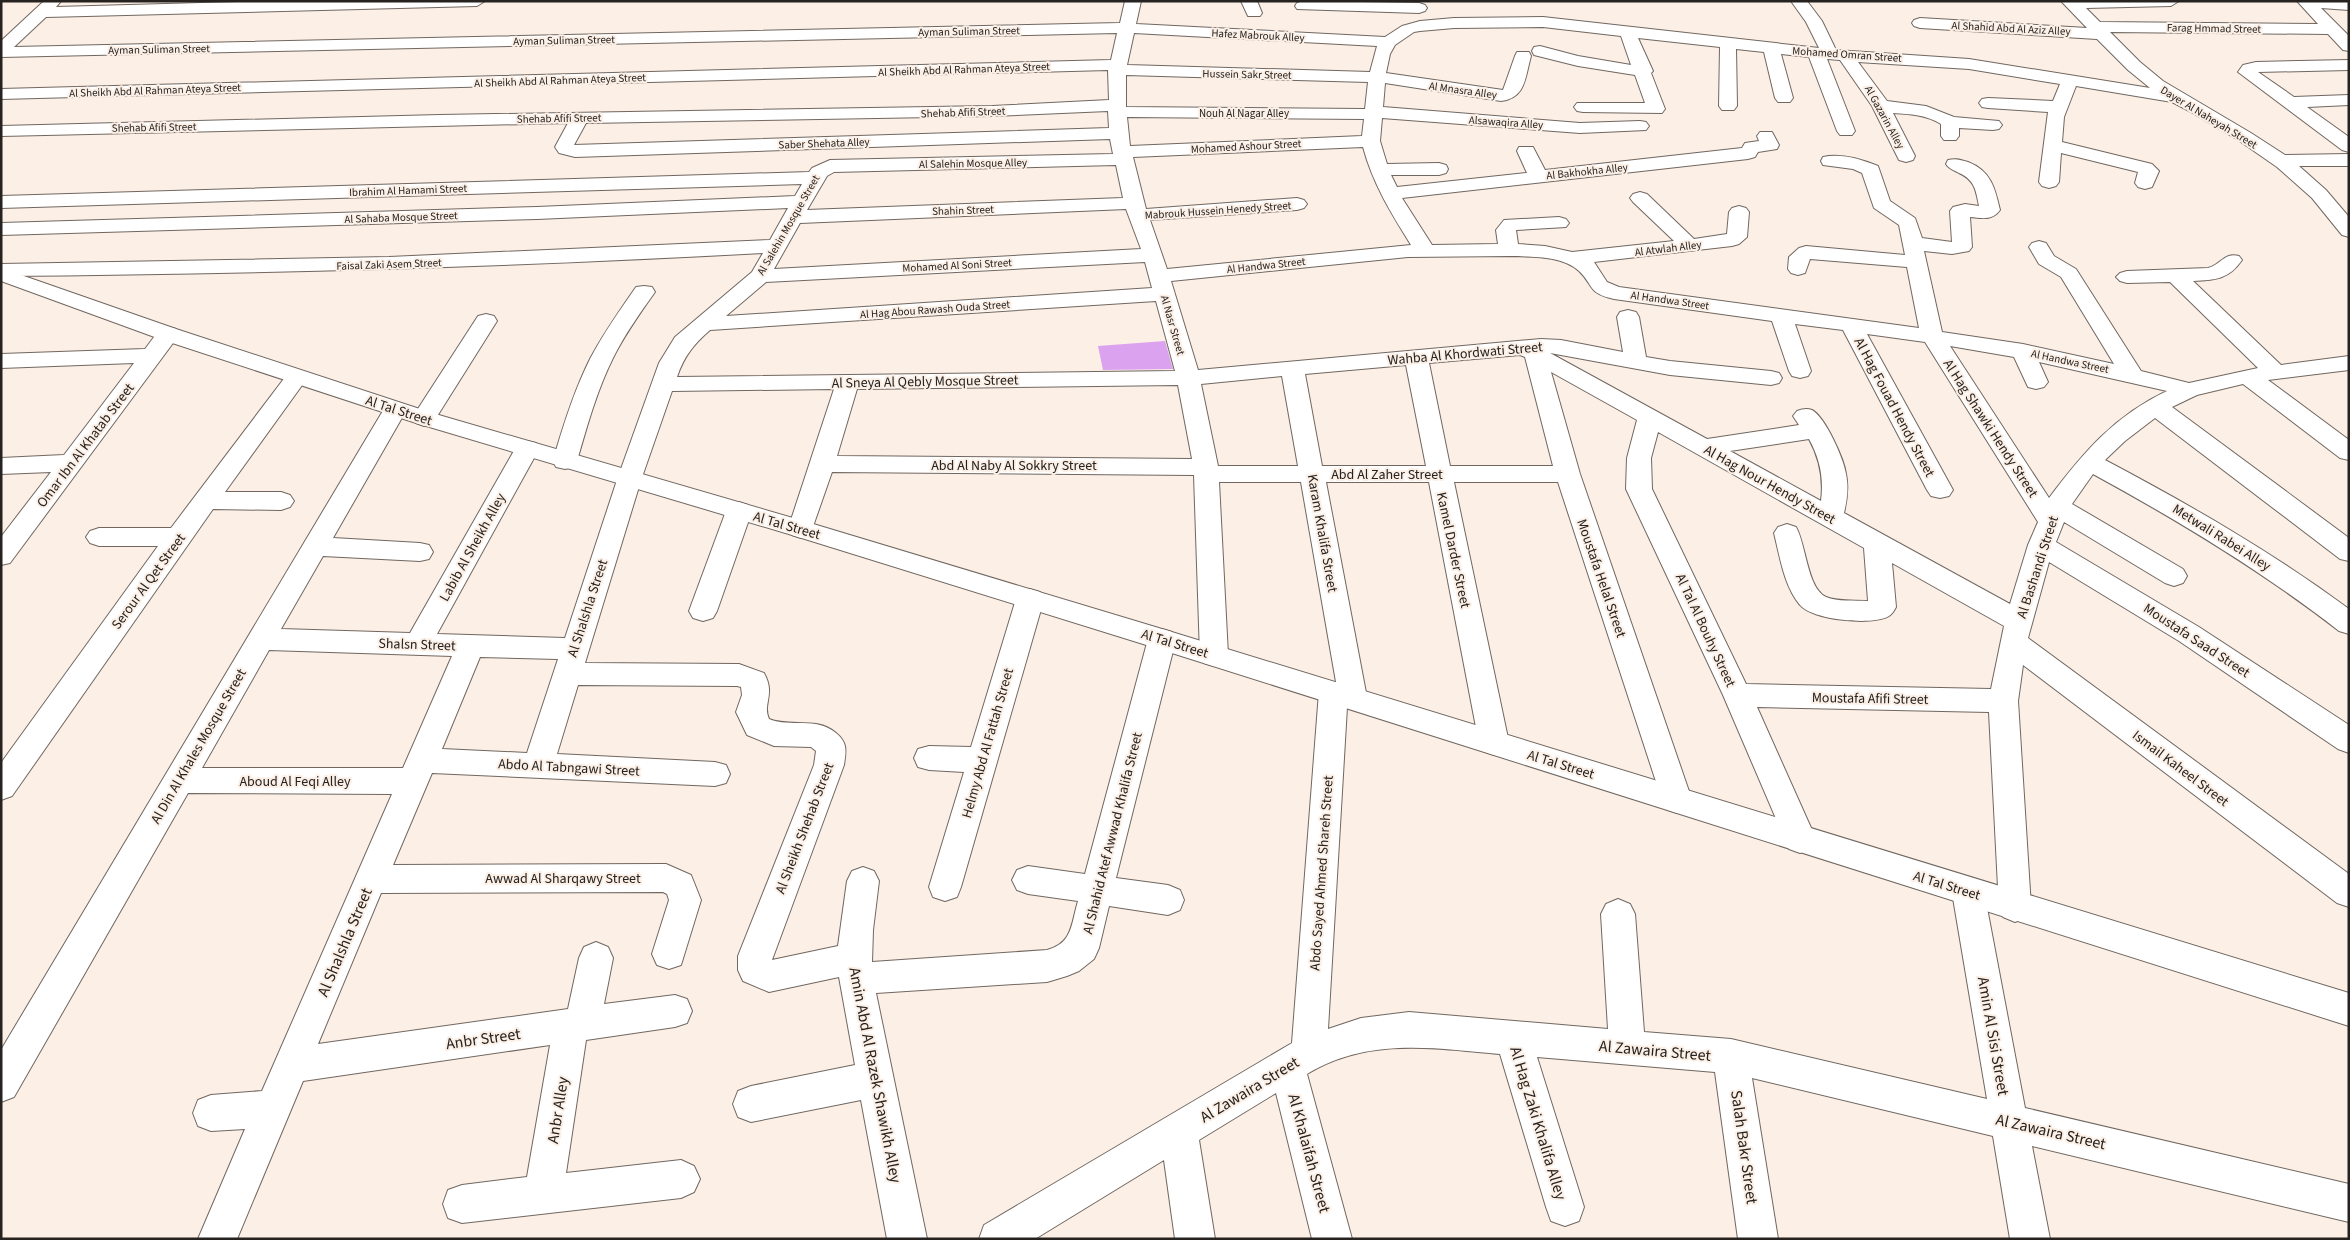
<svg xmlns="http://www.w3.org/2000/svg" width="2350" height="1240" font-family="'Source Sans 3',sans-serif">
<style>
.building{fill:#dba2ef}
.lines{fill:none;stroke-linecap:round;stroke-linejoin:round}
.street-casing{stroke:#716760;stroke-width:2}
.secondary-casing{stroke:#716760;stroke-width:2}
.street{fill:#fff;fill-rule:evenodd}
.secondary{fill:#fff;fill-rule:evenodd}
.labels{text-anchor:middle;stroke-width:4;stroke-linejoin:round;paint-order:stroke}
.far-street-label{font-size:11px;fill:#26221f;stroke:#fbefe6}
.street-label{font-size:14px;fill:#26221f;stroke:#fbefe6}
.near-street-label{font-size:16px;fill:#26221f;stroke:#fbefe6}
</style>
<rect width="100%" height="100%" fill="#fbefe6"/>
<path class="building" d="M 1165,341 L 1173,369 L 1103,370 L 1098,346 Z"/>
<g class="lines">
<g class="street-casing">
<g id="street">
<path d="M 44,1 L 61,1 L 56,7 L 278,1 L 485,1 L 477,6 L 46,17 L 14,47 L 1120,23 L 1125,1 L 1141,1 L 1136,24 L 1385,37 L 1402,26 L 1420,21 L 1454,18 L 1543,17 L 1819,48 L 1806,22 L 1791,1 L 1807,1 L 1822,21 L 1836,50 L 1969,59 L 2150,88 L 2128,70 L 2097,39 L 1920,28 L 1914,26 L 1912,23 L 1914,20 L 1920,18 L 2087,28 L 2061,1 L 2179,1 L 2171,6 L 2086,8 L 2100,22 L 2318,24 L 2297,1 L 2349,1 L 2349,10 L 2321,8 L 2349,36 L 2349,51 L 2343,50 L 2328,34 L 2110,32 L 2140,62 L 2163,81 L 2251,133 L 2285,155 L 2349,154 L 2349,166 L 2299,166 L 2326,190 L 2349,217 L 2349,237 L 2342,235 L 2312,198 L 2277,167 L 2238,140 L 2191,112 L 2172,102 L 2076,86 L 2064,117 L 2062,142 L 2152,164 L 2159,171 L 2152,187 L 2145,189 L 2138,187 L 2135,183 L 2138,172 L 2061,153 L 2059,182 L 2056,186 L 2049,188 L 2042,186 L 2039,182 L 2048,112 L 1988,108 L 1982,107 L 1979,103 L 1982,99 L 1988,98 L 2053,101 L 2060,84 L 1969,69 L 1858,62 L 1887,101 L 1926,106 L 1954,117 L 1999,121 L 2002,125 L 1999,129 L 1993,130 L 1959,128 L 1959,136 L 1956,140 L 1944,140 L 1941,136 L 1941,124 C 1927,115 1910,114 1893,113 L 1915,156 L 1913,160 L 1906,162 L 1899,160 L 1872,106 L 1840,60 L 1827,59 L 1855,131 L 1852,135 L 1840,135 L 1837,131 L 1809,57 L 1781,54 L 1793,98 L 1790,102 L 1778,102 L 1775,98 L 1764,52 L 1736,49 L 1737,106 L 1734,110 L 1722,110 L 1719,106 L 1720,47 L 1638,38 L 1653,71 L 1651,73 L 1665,109 L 1662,113 L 1583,112 L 1577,111 L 1574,107 L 1577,103 L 1645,103 L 1635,75 L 1578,66 L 1534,55 L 1532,51 L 1534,47 L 1540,46 L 1578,56 L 1631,65 L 1621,36 L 1543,27 L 1454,28 L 1420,31 L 1414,32 L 1395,45 L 1390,54 L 1386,73 L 1503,90 L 1515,56 L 1517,52 L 1529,52 L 1531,56 C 1525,77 1526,98 1501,101 L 1385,83 L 1383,107 L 1580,123 L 1640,121 L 1646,122 L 1649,126 L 1646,130 L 1580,133 L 1382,118 L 1380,141 L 1387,164 L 1439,163 L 1446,165 L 1448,169 L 1446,173 L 1439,175 L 1391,175 L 1397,187 L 1527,173 L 1517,151 L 1519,147 L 1533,147 L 1545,170 L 1742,148 L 1745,143 L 1759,141 L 1757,136 L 1760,132 L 1772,132 L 1779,145 L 1777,149 L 1758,152 L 1755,157 L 1748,159 L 1402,198 L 1432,245 L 1498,244 L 1496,230 L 1504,220 L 1559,217 L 1566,219 L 1569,223 L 1566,227 L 1516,230 L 1518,244 L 1545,246 L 1572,252 L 1674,241 L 1633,202 L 1630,198 L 1633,194 L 1640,192 L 1647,194 L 1694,239 L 1727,234 L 1729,212 L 1732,208 L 1739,206 L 1746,208 L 1749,212 L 1747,237 L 1739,244 L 1732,246 L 1594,262 L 1607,282 L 1619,287 L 1919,328 L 1907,267 L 1810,259 L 1805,273 L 1798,275 L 1791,273 L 1788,269 L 1789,257 L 1799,248 L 1806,246 L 1905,255 L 1899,225 L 1874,208 L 1862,173 L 1853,169 L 1823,165 L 1821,161 L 1823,157 C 1841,153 1861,159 1878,166 L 1890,201 L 1915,218 L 1922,238 L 1952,242 L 1950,211 L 1953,207 L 1965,204 L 1979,206 C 1976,191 1975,180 1959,173 C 1954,170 1949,169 1946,164 L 1948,160 C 1956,158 1961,160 1968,162 C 1991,171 1995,188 2000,210 C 1992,221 1982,218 1970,217 L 1972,247 L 1969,251 L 1952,254 L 1924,251 L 1942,332 L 2023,344 L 2114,364 L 2061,277 L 2039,264 L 2029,247 L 2032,243 L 2039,241 L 2046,243 L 2054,256 L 2076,269 L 2141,371 L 2189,383 L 2258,368 L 2170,282 L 2127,283 L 2120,281 L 2116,277 L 2120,273 L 2127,271 L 2208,268 C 2222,264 2224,252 2239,256 L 2242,260 C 2229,279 2216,280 2193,281 L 2281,365 L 2349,356 L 2349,370 L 2268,380 L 2349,440 L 2349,460 L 2340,458 L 2243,384 L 2197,395 L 2172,407 L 2349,538 L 2349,561 L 2340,559 L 2155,418 L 2125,441 L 2105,460 C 2190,505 2272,552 2349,609 L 2349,634 L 2339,631 C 2262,571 2179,521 2093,474 L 2072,504 L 2183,569 L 2187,576 L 2183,583 L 2174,586 L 2165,583 L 2064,522 L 2056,542 L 2199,627 L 2349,725 L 2349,753 L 2338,749 L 2179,641 L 2049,562 L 2028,638 L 2349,874 L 2349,907 L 2337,903 L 2023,665 L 2018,701 L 2031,907 L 2027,917 L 2015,922 L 2003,917 L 1999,907 L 1989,712 L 1757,707 L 1816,839 L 1811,849 L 1800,853 L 1789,849 L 1723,695 L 1626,489 L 1627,458 L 1637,420 L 1551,372 L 1580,474 L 1692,800 L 1688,809 L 1677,813 L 1666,809 L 1662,800 L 1558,482 L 1454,482 L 1509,743 L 1505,751 L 1494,755 L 1483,751 L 1479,743 L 1429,482 L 1326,482 L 1367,698 L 1363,706 L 1353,709 L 1347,707 L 1328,1029 L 1361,1018 L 1409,1012 L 1608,1029 L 1601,914 L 1606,904 L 1618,899 L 1630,904 L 1635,914 L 1644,1032 L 1731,1039 L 1987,1099 L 1952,892 L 1956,882 L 1968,878 L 1980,882 L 1984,892 L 2025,1108 L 2349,1184 L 2349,1222 L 2032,1146 L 2050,1239 L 2010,1239 L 1993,1136 L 1752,1078 L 1778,1239 L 1738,1239 L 1715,1072 L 1537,1057 L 1584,1207 L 1579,1221 L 1565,1226 L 1551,1221 L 1546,1207 L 1500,1054 C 1433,1048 1368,1037 1307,1074 L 1352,1239 L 1312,1239 L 1276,1093 L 1199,1140 L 1215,1239 L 1175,1239 L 1164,1160 L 1035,1239 L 979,1239 L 984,1225 L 1292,1043 L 1319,692 L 1323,684 L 1336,682 L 1301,482 L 1219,482 L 1228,655 L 1224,663 L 1214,666 L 1204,663 L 1200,655 L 1194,475 L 832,472 L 810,535 L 801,538 L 792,535 L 788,529 L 834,389 L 672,391 L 641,480 L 585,663 L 739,664 L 764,673 C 776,695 762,703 769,719 C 791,728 816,716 836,733 C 848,743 846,751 844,765 L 772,960 L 838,946 L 847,881 L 852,871 L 863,867 L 874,871 L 879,881 L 873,930 L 872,962 L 1047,950 C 1073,943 1071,924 1078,901 L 1028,894 L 1017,890 L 1012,880 L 1017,870 L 1028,866 L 1085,874 L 1148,639 L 1152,632 L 1162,629 L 1172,632 L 1176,639 L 1116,878 L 1168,885 L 1180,890 L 1184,900 L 1180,910 L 1168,915 L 1109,906 L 1099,948 L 1094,959 L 1079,971 L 1067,976 L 1047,982 L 876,993 L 927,1239 L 887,1239 L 861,1100 L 751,1122 L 738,1117 L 733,1104 L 738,1091 L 751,1086 L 855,1065 L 839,977 L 769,992 L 743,981 L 738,970 L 738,956 L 814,765 L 816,751 L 811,747 L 774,746 L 747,735 L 736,712 L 742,695 L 741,687 L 737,686 L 578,685 L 557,754 L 715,762 L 726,765 L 730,774 L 726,783 L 715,786 L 432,773 L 393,865 L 666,864 L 691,875 L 701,900 L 681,965 L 669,969 L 657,965 L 652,954 L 669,900 L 667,894 L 663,892 L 381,893 L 318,1044 L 568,1009 L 579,958 L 584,947 L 596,942 L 608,947 L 613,958 L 604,1004 L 675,995 L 687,999 L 692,1011 L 687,1023 L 675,1027 L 586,1040 L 566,1173 L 681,1160 L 694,1166 L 700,1179 L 694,1192 L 681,1198 L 462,1223 L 448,1218 L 443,1204 L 448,1190 L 462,1185 L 527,1177 L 550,1045 L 303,1081 L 237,1239 L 198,1239 L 245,1129 L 211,1131 L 198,1126 L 193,1113 L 198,1100 L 211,1095 L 262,1091 L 392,794 L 188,793 L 14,1097 L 1,1102 L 1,1050 L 387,404 L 395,402 L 403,404 L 407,409 L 333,538 L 420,543 L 429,545 L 433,552 L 429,559 L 420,561 L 323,556 L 281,629 L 410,633 L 515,449 L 518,443 L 527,441 L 536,443 L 539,449 L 437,634 L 565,638 L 617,480 L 659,363 L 675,337 L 752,272 L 763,253 C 509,267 255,274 1,276 L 1,264 L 389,257 L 770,240 L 788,208 L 537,219 L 1,235 L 1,223 L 537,207 L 795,196 L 802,184 L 1,208 L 1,196 L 809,172 L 812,168 L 830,160 L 1113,154 L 1110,139 L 575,157 L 559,153 L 555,147 L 568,123 L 1,136 L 1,126 L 440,115 L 992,106 L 1109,100 L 1108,70 L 1,99 L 1,89 L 1111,60 L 1117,33 L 1,57 L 1,41 ZM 1134,33 L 1377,46 L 1370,72 L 1127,65 ZM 1126,75 L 1368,82 L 1365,109 L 1126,107 ZM 1108,111 L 1109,128 L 574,145 L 586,123 L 992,116 ZM 1127,117 L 1364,119 L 1362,136 L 1130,146 ZM 1363,147 C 1373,184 1391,213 1411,245 L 1167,269 L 1150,220 L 1297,210 L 1304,208 L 1307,204 L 1304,200 L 1297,198 L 1146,209 L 1133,157 ZM 1116,165 L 1123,198 L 807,210 L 827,176 L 834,172 ZM 1126,209 L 1141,249 L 774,269 L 800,223 ZM 1510,256 C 1531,257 1562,255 1579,271 C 1594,285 1587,293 1614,299 L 1772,321 L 1789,371 L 1792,376 L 1800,378 L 1808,376 L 1811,371 L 1795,324 L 1843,330 L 1927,490 L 1931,496 L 1940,498 L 1949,496 L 1953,490 L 1867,334 L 1925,342 L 2038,522 L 2028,545 L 2010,604 L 1844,513 C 1847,500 1849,488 1846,474 C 1844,459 1825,417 1812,410 C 1807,408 1802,409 1797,411 L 1793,416 L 1799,425 L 1707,439 L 1550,353 L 1670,375 L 1771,385 L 1779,383 L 1782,378 L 1779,373 L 1771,371 L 1670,361 L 1646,357 L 1639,317 L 1636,312 L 1628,310 L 1620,312 L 1617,317 L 1623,352 L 1561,340 L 1541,339 L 1198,370 L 1171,281 L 1408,257 ZM 1145,262 L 1152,288 L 726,316 L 766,282 ZM 1156,301 L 1175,371 L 677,377 C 684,356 694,344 710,330 ZM 1950,346 L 2014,357 L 2028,387 L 2036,389 L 2044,387 L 2048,382 L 2039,362 L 2167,391 C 2114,416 2083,453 2049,498 ZM 1520,355 L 1525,357 L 1553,466 L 1450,466 L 1429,363 ZM 1406,365 L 1426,466 L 1322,466 L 1305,374 ZM 1282,376 L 1298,466 L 1218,466 L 1201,384 ZM 1178,385 L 1192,459 L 837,456 L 857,389 ZM 1658,432 L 1864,548 L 1868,601 C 1855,600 1837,602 1826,597 C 1807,588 1806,544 1796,527 L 1787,524 L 1778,527 L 1774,533 C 1780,557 1784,586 1800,605 C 1812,620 1873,626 1889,616 C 1892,614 1894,611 1896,607 L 1892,563 L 2004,626 L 1991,689 L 1746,684 L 1652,489 L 1651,458 ZM 1809,439 C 1820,459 1824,478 1821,501 L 1730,451 ZM 269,650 L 452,656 L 403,768 L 202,768 ZM 480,657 L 558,659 L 527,753 L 442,749 Z"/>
<path d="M 1241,1 L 1257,1 L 1262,13 L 1260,16 L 1248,16 Z"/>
<path d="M 1303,1 L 1419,3 L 1425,5 L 1427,8 L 1425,11 L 1419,13 L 1297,9 L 1295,6 L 1297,3 Z"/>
<path d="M 2349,60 L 2349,70 L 2258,72 L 2294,97 L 2349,95 L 2349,105 L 2307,107 L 2349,137 L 2349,152 L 2342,150 L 2238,72 L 2243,65 L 2256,62 Z"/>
<path d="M 644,286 L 652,287 L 655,292 C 640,313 625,334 613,358 C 597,390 587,426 577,461 L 574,467 L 565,469 L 556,467 L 553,461 C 563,426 574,391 590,359 C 603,334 620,310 636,287 Z"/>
<path d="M 486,314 L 494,316 L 497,321 L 436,418 L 432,423 L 424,426 L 416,423 L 412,418 L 478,316 Z"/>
<path d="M 168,327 L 176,329 L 179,334 L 176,339 L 10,563 L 1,565 L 1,537 L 51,472 L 1,474 L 1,458 L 64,455 L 134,363 L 1,368 L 1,354 L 145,349 L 160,329 Z"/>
<path d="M 297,370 L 305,372 L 308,377 L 225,492 L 281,492 L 290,495 L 294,501 L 290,507 L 281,510 L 213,509 L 12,796 L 1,800 L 1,763 L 158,546 L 99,546 L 90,543 L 86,537 L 90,531 L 99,528 L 171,528 L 289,372 Z"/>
<path d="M 739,502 L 748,505 L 752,511 L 717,611 L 713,618 L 703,621 L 693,618 L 689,611 L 726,511 L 730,505 Z"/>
<path d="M 1030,589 L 1040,592 L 1044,599 L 961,887 L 957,897 L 945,901 L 933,897 L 929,887 L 964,772 L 929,770 L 918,767 L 914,758 L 918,749 L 929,746 L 971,747 L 1016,599 L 1020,592 Z"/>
</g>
</g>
<g class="secondary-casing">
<path id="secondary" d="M 1,268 L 176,329 L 432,413 L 810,523 L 1162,629 L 2349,993 L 2349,1026 L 1156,648 L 792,535 L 416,423 L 160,339 L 1,281 Z"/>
</g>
<use href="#street" class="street"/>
<use href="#secondary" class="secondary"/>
</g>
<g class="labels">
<g class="far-street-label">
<text transform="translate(2011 28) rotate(3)" y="4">Al Shahid Abd Al Aziz Alley</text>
<text transform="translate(2214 28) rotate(1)" y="4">Farag Hmmad Street</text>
<text transform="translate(969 31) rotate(-1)" y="4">Ayman Suliman Street</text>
<text transform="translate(1258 35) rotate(3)" y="4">Hafez Mabrouk Alley</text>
<text transform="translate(564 40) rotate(-1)" y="4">Ayman Suliman Street</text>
<text transform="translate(159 49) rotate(-1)" y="4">Ayman Suliman Street</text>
<text transform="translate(1847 54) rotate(4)" y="4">Mohamed Omran Street</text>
<text transform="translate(964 69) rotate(-2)" y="4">Al Sheikh Abd Al Rahman Ateya Street</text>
<text transform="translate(1247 74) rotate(1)" y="4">Hussein Sakr Street</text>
<text transform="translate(560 80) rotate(-2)" y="4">Al Sheikh Abd Al Rahman Ateya Street</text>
<text transform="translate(155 90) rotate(-2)" y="4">Al Sheikh Abd Al Rahman Ateya Street</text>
<text transform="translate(1463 90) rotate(8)" y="4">Al Mnasra Alley</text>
<text transform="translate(963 112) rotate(-2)" y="4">Shehab Afifi Street</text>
<text x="1244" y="117">Nouh Al Nagar Alley</text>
<text transform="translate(1885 117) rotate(61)" y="4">Al Gazarin Alley</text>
<text transform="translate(2209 117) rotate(31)" y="4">Dayer Al Naheyah Street</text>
<text transform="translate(559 118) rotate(-1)" y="4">Shehab Afifi Street</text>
<text transform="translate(1506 122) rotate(4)" y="4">Alsawaqira Alley</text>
<text transform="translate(154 127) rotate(-1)" y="4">Shehab Afifi Street</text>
<text transform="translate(824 143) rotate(-2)" y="4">Saber Shehata Alley</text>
<text transform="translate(1246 146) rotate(-3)" y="4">Mohamed Ashour Street</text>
<text transform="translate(973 163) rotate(-1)" y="4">Al Salehin Mosque Alley</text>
<text transform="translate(1587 171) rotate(-6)" y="4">Al Bakhokha Alley</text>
<text transform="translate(408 190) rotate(-2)" y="4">Ibrahim Al Hamami Street</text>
<text transform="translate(963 210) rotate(-2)" y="4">Shahin Street</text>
<text transform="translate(1218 210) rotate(-4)" y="4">Mabrouk Hussein Henedy Street</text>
<text transform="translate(401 217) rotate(-2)" y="4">Al Sahaba Mosque Street</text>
<text transform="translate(788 225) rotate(-60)" y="4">Al Salehin Mosque Street</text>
<text transform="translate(1668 248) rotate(-7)" y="4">Al Atwlah Alley</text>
<text transform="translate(389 264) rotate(-2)" y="4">Faisal Zaki Asem Street</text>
<text transform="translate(957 265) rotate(-3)" y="4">Mohamed Al Soni Street</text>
<text transform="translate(1266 265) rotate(-6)" y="4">Al Handwa Street</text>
<text transform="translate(1670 300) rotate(8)" y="4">Al Handwa Street</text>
<text transform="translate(935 309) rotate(-4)" y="4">Al Hag Abou Rawash Ouda Street</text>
<text transform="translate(1173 325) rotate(74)" y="4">Al Nasr Street</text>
<text transform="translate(2070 361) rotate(12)" y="4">Al Handwa Street</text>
</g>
<g class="street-label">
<text transform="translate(1465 353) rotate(-5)" y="5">Wahba Al Khordwati Street</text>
<text transform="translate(925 381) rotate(-1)" y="5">Al Sneya Al Qebly Mosque Street</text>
<text transform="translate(1895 407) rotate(62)" y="5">Al Hag Fouad Hendy Street</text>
<text transform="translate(399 410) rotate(18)" y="5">Al Tal Street</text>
<text transform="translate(1991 428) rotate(57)" y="5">Al Hag Shawki Hendy Street</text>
<text transform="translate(85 445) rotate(-53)" y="5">Omar Ibn Al Khatab Street</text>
<text x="1014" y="470">Abd Al Naby Al Sokkry Street</text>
<text x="1387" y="479">Abd Al Zaher Street</text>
<text transform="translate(1770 484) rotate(29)" y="5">Al Hag Nour Hendy Street</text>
<text transform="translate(787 525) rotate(16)" y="5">Al Tal Street</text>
<text transform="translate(1323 533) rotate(80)" y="5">Karam Khalifa Street</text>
<text transform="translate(2222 537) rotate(32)" y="5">Metwali Rabei Alley</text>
<text transform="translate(472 547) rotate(-61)" y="5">Labib Al Sheikh Alley</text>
<text transform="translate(1454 550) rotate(78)" y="5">Kamel Darder Street</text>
<text transform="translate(2037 567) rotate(-72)" y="5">Al Bashandi Street</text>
<text transform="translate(1602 578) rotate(71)" y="5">Moustafa Helal Street</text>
<text transform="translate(148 581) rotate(-54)" y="5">Serour Al Qet Street</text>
<text transform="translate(587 608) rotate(-72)" y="5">Al Shalshla Street</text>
<text transform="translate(1706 630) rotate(65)" y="5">Al Tal Al Bouhy Street</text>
<text transform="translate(2197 640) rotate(33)" y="5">Moustafa Saad Street</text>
<text transform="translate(1175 643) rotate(17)" y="5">Al Tal Street</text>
<text transform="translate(417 644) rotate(2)" y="5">Shalsn Street</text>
<text transform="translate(1870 698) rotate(1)" y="5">Moustafa Afifi Street</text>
<text transform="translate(987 743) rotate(-74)" y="5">Helmy Abd Al Fattah Street</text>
<text transform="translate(198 746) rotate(-60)" y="5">Al Din Al Khales Mosque Street</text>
<text transform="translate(1561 764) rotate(17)" y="5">Al Tal Street</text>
<text transform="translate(569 767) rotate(3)" y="5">Abdo Al Tabngawi Street</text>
<text transform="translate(2181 768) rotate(37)" y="5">Ismail Kaheel Street</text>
<text x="295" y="786">Aboud Al Feqi Alley</text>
<text transform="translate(804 828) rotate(-69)" y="5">Al Sheikh Shehab Street</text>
<text transform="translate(1112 833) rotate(-76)" y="5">Al Shahid Atef Awwad Khalifa Street</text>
<text transform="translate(1321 873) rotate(-86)" y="5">Abdo Sayed Ahmed Shareh Street</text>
<text x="563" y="883">Awwad Al Sharqawy Street</text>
<text transform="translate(1947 885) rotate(17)" y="5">Al Tal Street</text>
</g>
<g class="near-street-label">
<text transform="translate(344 942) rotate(-67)" y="6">Al Shalshla Street</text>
<text transform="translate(1994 1036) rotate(80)" y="6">Amin Al Sisi Street</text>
<text transform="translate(483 1038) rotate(-8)" y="6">Anbr Street</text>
<text transform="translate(1655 1050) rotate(5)" y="6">Al Zawaira Street</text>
<text transform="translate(876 1075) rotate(79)" y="6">Amin Abd Al Razek Shawikh Alley</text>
<text transform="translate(1249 1089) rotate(-31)" y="6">Al Zawaira Street</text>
<text transform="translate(557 1110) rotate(-81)" y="6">Anbr Alley</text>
<text transform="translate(1539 1123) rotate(73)" y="6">Al Hag Zaki Khalifa Alley</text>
<text transform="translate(2051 1131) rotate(13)" y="6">Al Zawaira Street</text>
<text transform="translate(1745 1147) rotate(82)" y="6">Salah Bakr Street</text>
<text transform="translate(1310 1153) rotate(75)" y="6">Al Khalaifah Street</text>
</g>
</g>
<rect width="2350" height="1240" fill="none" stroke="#26221f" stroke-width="5"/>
</svg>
